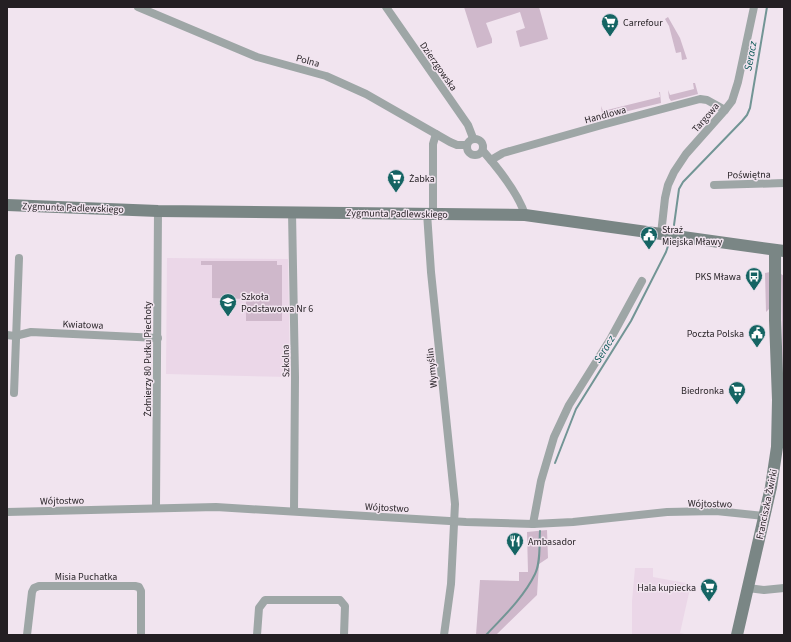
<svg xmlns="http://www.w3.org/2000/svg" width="791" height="642" font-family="'Source Sans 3',sans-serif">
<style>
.built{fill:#ebd7e8}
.grass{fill:#cfb8cb}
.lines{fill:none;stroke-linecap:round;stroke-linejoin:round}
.stream{stroke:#729595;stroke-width:2}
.street{stroke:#9ea6a6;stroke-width:8}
.secondary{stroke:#7a8685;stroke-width:12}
.labels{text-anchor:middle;stroke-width:3;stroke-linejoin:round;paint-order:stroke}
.poi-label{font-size:10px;fill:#241f23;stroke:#f1e4ef;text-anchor:start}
.street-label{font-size:10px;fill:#241f23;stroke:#f1e4ef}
.water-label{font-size:11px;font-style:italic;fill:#095756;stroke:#f1e4ef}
</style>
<rect width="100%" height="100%" fill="#f1e4ef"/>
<g class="built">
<path d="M 167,258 L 288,259 L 290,377 L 166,374 Z"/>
<path d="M 635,568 L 653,568 L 653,577 L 691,584 L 680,633 L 689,635 L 632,635 L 632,601 Z"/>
</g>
<g class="grass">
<path d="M 464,7 L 539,7 L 548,39 L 520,47 L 516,31 L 525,28 L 520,12 L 486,23 L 492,39 L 492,43 L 477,48 Z"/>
<path d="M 668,17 L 680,38 L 687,59 L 682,60 L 681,52 L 676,53 L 669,26 L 665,19 Z"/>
<path d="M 693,83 L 695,83 L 698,94 L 671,101 L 669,98 L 668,90 L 670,95 L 694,89 Z"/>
<path d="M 659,92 L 660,92 L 661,103 L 604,117 L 602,114 L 601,106 L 603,111 L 660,97 Z"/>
<path d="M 201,261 L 277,261 L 277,265 L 282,265 L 282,321 L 246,321 L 246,299 L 212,298 L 212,265 L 201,265 Z"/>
<path d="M 770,272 L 770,308 L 766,312 L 765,273 Z"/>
<path d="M 781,274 L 784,276 L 784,438 L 782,434 L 783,403 Z"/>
<path d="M 547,530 L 548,558 L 539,564 L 537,595 L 496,635 L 476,635 L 480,580 L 519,581 L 519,572 L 528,572 L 527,532 Z"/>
</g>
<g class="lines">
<g class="stream">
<path d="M 674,225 L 679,189 L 683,182 L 742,121 L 747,115 L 750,108 L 767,7"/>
<path d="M 555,463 L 576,409 L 631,321 L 666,252 L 669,243"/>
<path d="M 486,635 C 503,617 524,597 535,574 C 541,562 539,544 540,531"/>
</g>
<g class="street">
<path d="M 138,7 L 257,57 L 326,76 L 366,94 L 450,142 L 457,145 L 467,145"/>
<path d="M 386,7 L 468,125 L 473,138"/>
<circle cx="475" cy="147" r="8"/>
<path d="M 483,151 C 497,167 519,195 525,215"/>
<path d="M 491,160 L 503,153 L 602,125 L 700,99 L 707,100 L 725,110"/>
<path d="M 714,185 L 784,183"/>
<path d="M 292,212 L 295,377 L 294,511"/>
<path d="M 427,213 L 431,272 L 455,504 L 451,584 L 444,635"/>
<path d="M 433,213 L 433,144 L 436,134"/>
<path d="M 661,234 L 665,198 L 668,185 L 674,172 L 686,154 L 725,110 L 732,101 L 738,82 L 754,7"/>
<path d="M 7,335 L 15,336 L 31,332 L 158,338"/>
<path d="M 14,393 L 19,258"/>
<path d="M 156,507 L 158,211"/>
<path d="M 7,512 L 216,507 L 466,522 L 533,524 L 573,522 L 667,512 L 716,511 L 765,516"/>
<path d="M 533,524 L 541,481 L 554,437 L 569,405 L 611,338 L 642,281"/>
<path d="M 748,588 L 764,590 L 784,588"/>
<path d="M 27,635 L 32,592 L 34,588 L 39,586 L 135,586 L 139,587 L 141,591 L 141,635"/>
<path d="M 257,635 L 259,608 L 265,600 L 340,600 L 345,606 L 344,635"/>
</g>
<g class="secondary">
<path d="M 7,205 L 158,211 L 525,215 L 784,251"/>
<path d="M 737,635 L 771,487 L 777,447 L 778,400 L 775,320 L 775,250"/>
</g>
</g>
<defs>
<g id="supermarket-pin" transform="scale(0.9)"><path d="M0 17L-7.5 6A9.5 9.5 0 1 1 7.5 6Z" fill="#156463" stroke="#f1e4ef"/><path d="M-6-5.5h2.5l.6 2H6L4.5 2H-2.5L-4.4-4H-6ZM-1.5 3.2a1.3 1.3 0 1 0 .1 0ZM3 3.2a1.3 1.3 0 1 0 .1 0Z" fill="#fff"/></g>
<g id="civic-pin" transform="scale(0.9)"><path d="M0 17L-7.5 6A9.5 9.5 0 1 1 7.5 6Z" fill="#156463" stroke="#f1e4ef"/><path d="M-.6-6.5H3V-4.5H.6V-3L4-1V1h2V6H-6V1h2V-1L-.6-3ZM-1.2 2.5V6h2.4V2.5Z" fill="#fff"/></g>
<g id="bus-pin" transform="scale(0.9)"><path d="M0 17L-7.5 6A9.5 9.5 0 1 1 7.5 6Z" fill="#156463" stroke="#f1e4ef"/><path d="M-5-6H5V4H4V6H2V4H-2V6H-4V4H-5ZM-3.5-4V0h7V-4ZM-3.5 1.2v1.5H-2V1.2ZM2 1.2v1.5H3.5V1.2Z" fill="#fff"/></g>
<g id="school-pin" transform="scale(0.9)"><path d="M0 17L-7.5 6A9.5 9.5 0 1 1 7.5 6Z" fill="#156463" stroke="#f1e4ef"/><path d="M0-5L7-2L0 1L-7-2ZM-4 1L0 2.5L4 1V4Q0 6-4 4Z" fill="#fff"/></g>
<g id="restaurant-pin" transform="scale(0.9)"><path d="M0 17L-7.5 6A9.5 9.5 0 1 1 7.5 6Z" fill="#156463" stroke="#f1e4ef"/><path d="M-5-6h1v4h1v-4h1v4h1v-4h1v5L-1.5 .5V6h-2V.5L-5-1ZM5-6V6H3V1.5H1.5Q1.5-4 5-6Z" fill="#fff"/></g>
</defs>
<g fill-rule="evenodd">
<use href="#supermarket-pin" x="610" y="22"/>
<use href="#supermarket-pin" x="396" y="178"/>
<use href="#civic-pin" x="649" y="235"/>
<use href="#bus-pin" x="754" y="276"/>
<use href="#school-pin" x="228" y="302"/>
<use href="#civic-pin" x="757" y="333"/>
<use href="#supermarket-pin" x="737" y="390"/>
<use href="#restaurant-pin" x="515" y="541"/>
<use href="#supermarket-pin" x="709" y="587"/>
</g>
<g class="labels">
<g class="poi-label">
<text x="623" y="26">Carrefour</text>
<text x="409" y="182">Żabka</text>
<text x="662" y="233">Straż<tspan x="662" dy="12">Miejska Mławy</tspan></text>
<text x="741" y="280" text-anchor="end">PKS Mława</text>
<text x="241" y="300">Szkoła<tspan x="241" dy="12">Podstawowa Nr 6</tspan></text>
<text x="744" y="337" text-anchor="end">Poczta Polska</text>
<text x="724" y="394" text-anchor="end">Biedronka</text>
<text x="528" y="545">Ambasador</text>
<text x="696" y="591" text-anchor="end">Hala kupiecka</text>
</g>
<g class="street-label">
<text transform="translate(308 60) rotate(15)" y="4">Polna</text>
<text transform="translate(439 66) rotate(55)" y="4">Dzierzgowska</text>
<text transform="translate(605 114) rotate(-15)" y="4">Handlowa</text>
<text transform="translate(705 117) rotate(-49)" y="4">Targowa</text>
<text transform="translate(749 174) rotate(-1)" y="4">Poświętna</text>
<text transform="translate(73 207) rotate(2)" y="4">Zygmunta Padlewskiego</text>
<text transform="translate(397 213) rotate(1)" y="4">Zygmunta Padlewskiego</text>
<text transform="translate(83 324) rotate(2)" y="4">Kwiatowa</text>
<text transform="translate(147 359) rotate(-90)" y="4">Żołnierzy 80 Pułku Piechoty</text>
<text transform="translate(285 361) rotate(-91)" y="4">Szkolna</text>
<text transform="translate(431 368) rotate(-96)" y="4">Wymyślin</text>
<text transform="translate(62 500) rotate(-1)" y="4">Wójtostwo</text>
<text transform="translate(710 503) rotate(1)" y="4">Wójtostwo</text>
<text transform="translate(766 504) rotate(-78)" y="4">Franciszka Żwirki</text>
<text transform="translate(387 507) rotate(3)" y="4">Wójtostwo</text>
<text x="86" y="580">Misia Puchatka</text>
</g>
<g class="water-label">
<text transform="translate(750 56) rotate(-80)" y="4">Seracz</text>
<text transform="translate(604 349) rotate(-58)" y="4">Seracz</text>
</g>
</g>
<rect width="791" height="642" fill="none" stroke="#241f23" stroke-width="16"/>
</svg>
